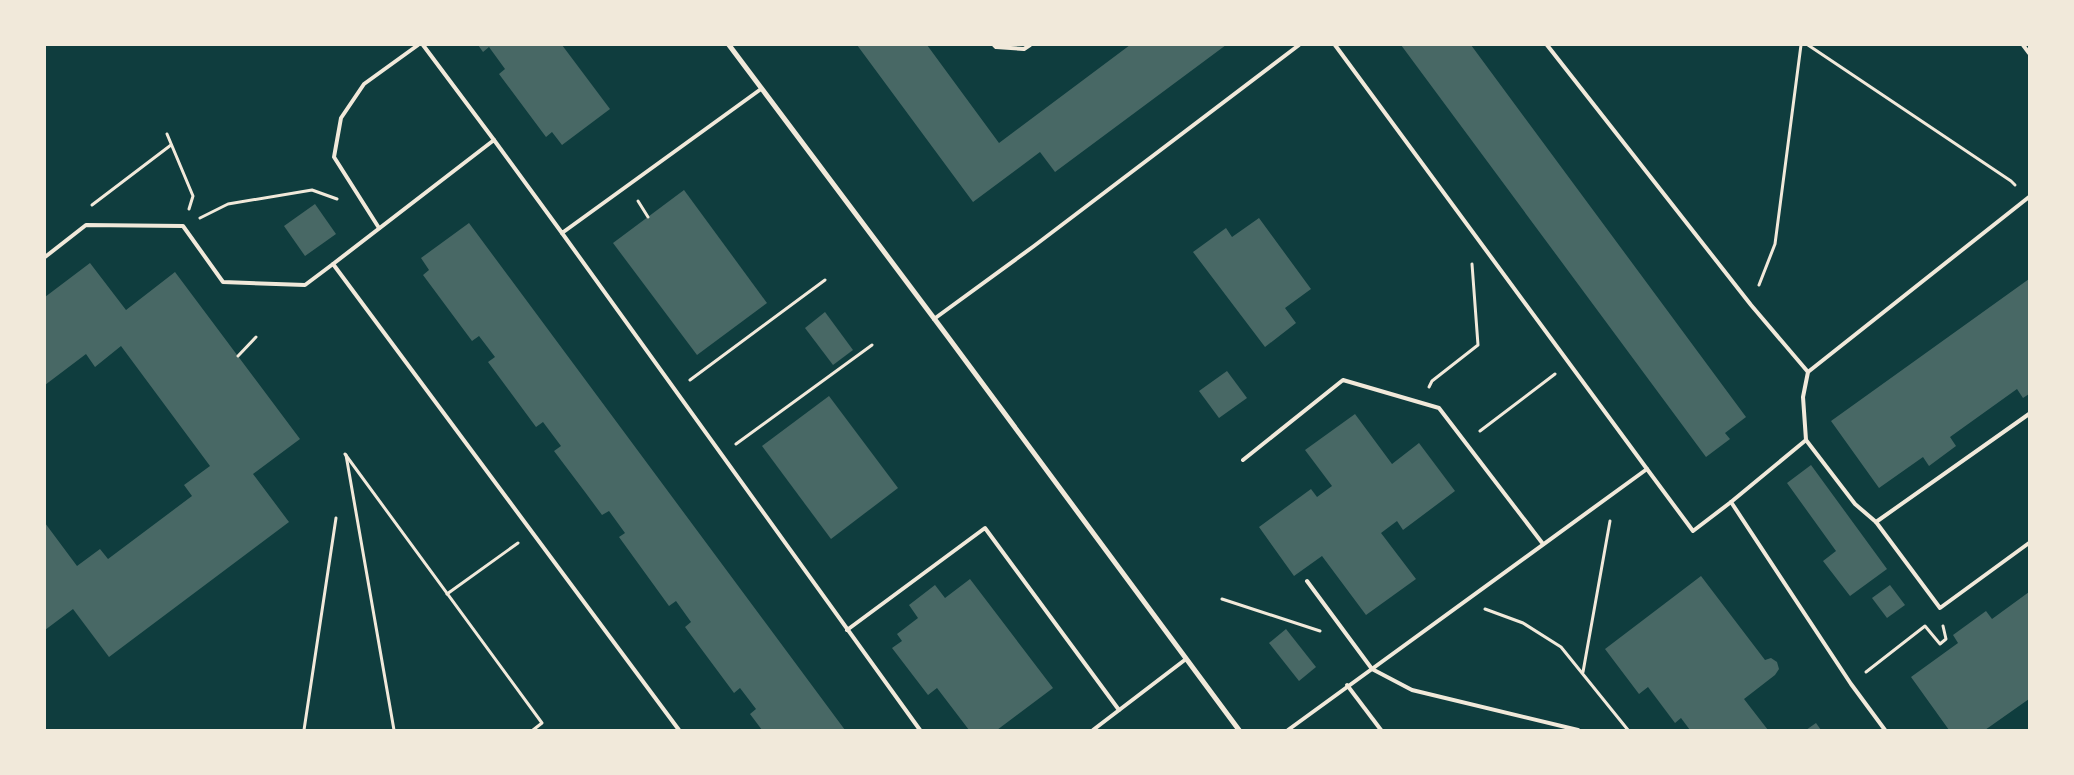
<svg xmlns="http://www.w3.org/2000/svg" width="2074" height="775" font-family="Arial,sans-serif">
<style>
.building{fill:#486865}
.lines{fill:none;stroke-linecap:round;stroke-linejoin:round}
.path{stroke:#f1e9da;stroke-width:3}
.service{stroke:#f1e9da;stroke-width:4}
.minor{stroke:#f1e9da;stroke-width:5}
</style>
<rect width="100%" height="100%" fill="#0f3d3e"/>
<g class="building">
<path d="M 478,45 L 562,45 L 610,109 L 562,145 L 552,132 L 546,137 L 499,74 L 505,69 L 489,47 L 483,52 Z"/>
<path d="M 857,45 L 927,45 L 999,143 L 1130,45 L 1226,45 L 1055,172 L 1040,152 L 973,202 Z"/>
<path d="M 1401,45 L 1471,45 L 1746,417 L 1725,433 L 1730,439 L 1706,457 Z"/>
<path d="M 684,190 L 767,303 L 697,355 L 613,243 Z"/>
<path d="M 315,204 L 336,234 L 305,256 L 284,226 Z"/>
<path d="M 1259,218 L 1311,289 L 1285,308 L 1296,323 L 1265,347 L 1193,252 L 1226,228 L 1232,237 Z"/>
<path d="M 469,223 L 845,730 L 762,730 L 750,714 L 756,709 L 740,688 L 734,693 L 685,627 L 691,622 L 676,601 L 669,606 L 619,537 L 625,533 L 609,511 L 602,515 L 585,492 L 554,451 L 561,446 L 543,422 L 536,427 L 488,362 L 495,357 L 479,336 L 472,341 L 423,275 L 429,270 L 421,258 Z"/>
<path d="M 90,263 L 126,310 L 175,272 L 300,439 L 253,474 L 289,522 L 109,657 L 73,609 L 45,630 L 45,523 L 77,566 L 100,549 L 108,559 L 192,496 L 184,485 L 210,466 L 121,346 L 95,367 L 86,354 L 45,385 L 45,297 Z"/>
<path d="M 2029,279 L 2029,394 L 2023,398 L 2017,389 L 1950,437 L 1956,446 L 1929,466 L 1923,457 L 1879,488 L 1831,421 Z"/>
<path d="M 825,312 L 853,350 L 833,365 L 805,328 Z"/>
<path d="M 1227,371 L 1247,398 L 1219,418 L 1199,391 Z"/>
<path d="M 829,396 L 898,488 L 831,539 L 762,446 Z"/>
<path d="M 1355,414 L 1392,464 L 1419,443 L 1455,491 L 1403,530 L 1397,521 L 1381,533 L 1416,579 L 1366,615 L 1322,556 L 1294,576 L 1259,527 L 1311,489 L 1317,497 L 1332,486 L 1305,450 Z"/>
<path d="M 1811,465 L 1887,569 L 1850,596 L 1823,561 L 1836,551 L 1787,483 Z"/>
<path d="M 1701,576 L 1765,660 L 1771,658 L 1777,662 L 1779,669 L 1775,675 L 1744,699 L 1768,730 L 1690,730 L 1681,718 L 1675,723 L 1648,687 L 1639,694 L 1605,649 Z"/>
<path d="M 970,579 L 1053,688 L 997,730 L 969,730 L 937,688 L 928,695 L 892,648 L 902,641 L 897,634 L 918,618 L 909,605 L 935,585 L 945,598 Z"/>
<path d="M 1890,585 L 1905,605 L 1887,618 L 1872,598 Z"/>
<path d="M 2029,592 L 2029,699 L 1985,730 L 1949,730 L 1911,677 L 1958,643 L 1953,635 L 1986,611 L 1992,619 Z"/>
<path d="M 1286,629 L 1316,667 L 1299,681 L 1269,643 Z"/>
<path d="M 1816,723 L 1821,730 L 1806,730 Z"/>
</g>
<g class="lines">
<g class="path">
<path d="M 1808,45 L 2011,181 L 2015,185"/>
<path d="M 167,134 L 193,196 L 189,209"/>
<path d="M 638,201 L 648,217"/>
<path d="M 92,205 L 171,145"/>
<path d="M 200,218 L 228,204 L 312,190 L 337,199"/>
<path d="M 1759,285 L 1775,244 L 1801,45"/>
<path d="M 238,356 L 256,337"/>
<path d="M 690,380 L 825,280"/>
<path d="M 1429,387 L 1432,381 L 1478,345 L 1472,264"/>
<path d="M 1480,431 L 1555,374"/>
<path d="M 736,444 L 872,345"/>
<path d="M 345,454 L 542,723 L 533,730"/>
<path d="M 346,455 L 394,730"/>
<path d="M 447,594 L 518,543"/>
<path d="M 1222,599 L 1320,631"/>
<path d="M 1485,609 L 1523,623 L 1561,647 L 1628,730"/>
<path d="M 1583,672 L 1610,521"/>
<path d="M 1866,672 L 1925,626 L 1940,644 L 1946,639 L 1943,626"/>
<path d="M 304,730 L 336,518"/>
</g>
<g class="service">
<path d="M 423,45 L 494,140"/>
<path d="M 994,45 L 996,47 L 1024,49 L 1030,45"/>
<path d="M 1547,45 L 1751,305 L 1808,372"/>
<path d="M 2023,45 L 2029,53"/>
<path d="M 379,228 L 334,157 L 341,118 L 364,84 L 418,45"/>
<path d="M 562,233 L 920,730"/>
<path d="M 45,257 L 86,225 L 183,226 L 223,282 L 305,285 L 333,264"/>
<path d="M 934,319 L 1034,246 L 1299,45"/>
<path d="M 1806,440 L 1855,504 L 1876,522 L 1940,608 L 2029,543"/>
<path d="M 1243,460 L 1343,380 L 1439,408 L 1543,544"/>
<path d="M 1647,469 L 1693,531 L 1731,502 L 1806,440 L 1803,397 L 1808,372 L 2029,197"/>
<path d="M 1731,502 L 1851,684 L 1885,730"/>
<path d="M 1876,522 L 2029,414"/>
<path d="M 1307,581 L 1372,669 L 1412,690 L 1578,730"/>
<path d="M 847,630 L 985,528 L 1119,710"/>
<path d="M 1347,685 L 1381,730"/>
<path d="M 679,730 L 333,264 L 494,140 L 562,233 L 761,89"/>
<path d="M 1093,730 L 1186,659"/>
<path d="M 1288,730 L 1647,469 L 1335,45"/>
</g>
<path class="minor" d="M 729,45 L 948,337 L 1239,730"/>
</g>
<rect width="2074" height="775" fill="none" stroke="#f1e9da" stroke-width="92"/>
</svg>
